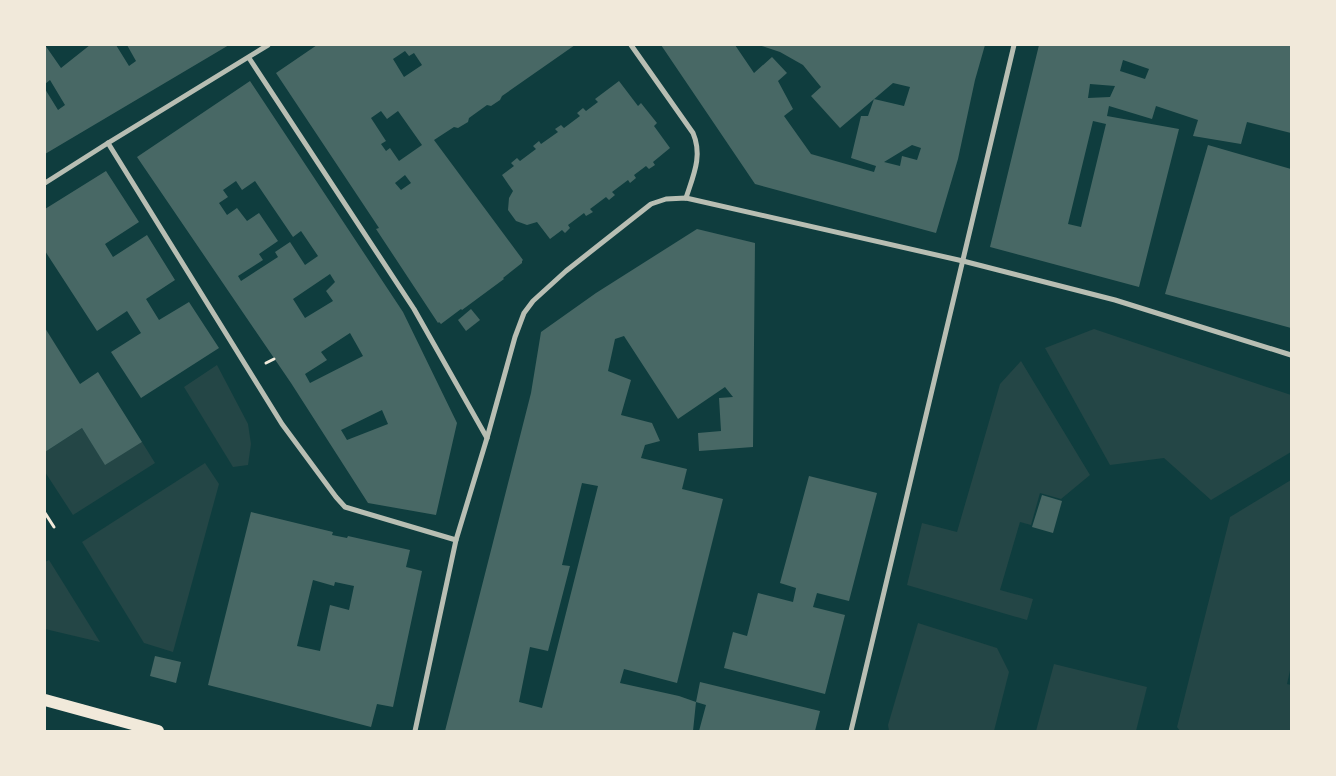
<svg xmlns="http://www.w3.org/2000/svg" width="1336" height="776" font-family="Inter,sans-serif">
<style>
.green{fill:#244646}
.building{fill:#486865;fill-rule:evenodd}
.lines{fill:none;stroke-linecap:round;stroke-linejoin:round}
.path{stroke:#f1e9da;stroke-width:3}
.minor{stroke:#b8beb3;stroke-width:5}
.primary{stroke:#f1e9da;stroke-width:12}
</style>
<rect width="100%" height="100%" fill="#0f3d3e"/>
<g class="green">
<path d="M 1094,329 L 1291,395 L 1291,452 L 1211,500 L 1164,458 L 1110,465 L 1045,348 Z"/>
<path d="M 1021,361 L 1090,475 L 1061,499 L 1040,493 L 1031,525 L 1020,522 L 1000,590 L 1033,599 L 1027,620 L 907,585 L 922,523 L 957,532 L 1000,384 Z"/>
<path d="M 217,365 L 248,424 L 251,444 L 248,465 L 233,467 L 184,387 Z"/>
<path d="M 82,428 L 105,464 L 142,442 L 155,463 L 73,515 L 45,472 L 45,452 Z"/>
<path d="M 205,463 L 219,484 L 173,652 L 144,643 L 82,542 Z"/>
<path d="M 1291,480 L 1291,666 L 1287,684 L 1291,685 L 1291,731 L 1180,731 L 1177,727 L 1230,517 Z"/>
<path d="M 49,560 L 100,642 L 45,629 L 45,562 Z"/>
<path d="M 918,623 L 997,648 L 1009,672 L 994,731 L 889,731 L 888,725 Z"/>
<path d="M 1054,664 L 1147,687 L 1136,731 L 1036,731 Z"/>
</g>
<g class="building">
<path d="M 45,45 L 61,68 L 90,45 L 116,45 L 129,66 L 136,61 L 127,45 L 229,45 L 45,154 L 45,89 L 58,110 L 65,105 L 50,80 L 45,84 Z"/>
<path d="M 317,45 L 575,45 L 502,96 L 500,100 L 491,106 L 487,105 L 469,118 L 468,122 L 458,128 L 454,127 L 434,140 L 523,260 L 522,261 L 522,263 L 503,278 L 504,279 L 462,310 L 461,309 L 441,324 L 439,322 L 438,323 L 376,229 L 379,228 L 276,73 ZM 405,51 L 409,56 L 414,53 L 422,65 L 404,77 L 393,59 ZM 381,111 L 387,119 L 398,111 L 422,145 L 399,161 L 390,148 L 386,151 L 381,144 L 386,141 L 371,118 ZM 405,175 L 411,183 L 401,190 L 395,183 Z"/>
<path d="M 661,45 L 735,45 L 754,73 L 772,57 L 787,73 L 778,81 L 793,109 L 784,116 L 811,154 L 874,172 L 876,166 L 851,158 L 861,116 L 868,116 L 874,99 L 904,106 L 910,87 L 893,83 L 840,128 L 811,96 L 821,87 L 803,65 L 780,52 L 759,45 L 985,45 L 975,80 L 958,159 L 936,233 L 755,184 ZM 912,145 L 921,148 L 917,160 L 902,156 L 900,166 L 884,162 Z"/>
<path d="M 1039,45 L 1291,45 L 1291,133 L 1247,122 L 1241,144 L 1193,136 L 1198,120 L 1156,106 L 1152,119 L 1109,106 L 1107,116 L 1179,129 L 1139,287 L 990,247 ZM 1123,60 L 1149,69 L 1145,79 L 1120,71 ZM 1090,84 L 1115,86 L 1110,97 L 1088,98 ZM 1093,121 L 1106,124 L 1081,227 L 1068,224 Z"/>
<path d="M 250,81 L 403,312 L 457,423 L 436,515 L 368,503 L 291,383 L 137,157 ZM 236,181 L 242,190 L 255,181 L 293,237 L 301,231 L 318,256 L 305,265 L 290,242 L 275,252 L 278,257 L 241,281 L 238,276 L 263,260 L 259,254 L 278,241 L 259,213 L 247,221 L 237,208 L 227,215 L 219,203 L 228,197 L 223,190 ZM 330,274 L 335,282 L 326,291 L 333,301 L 305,318 L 293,299 ZM 350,333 L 363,356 L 310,383 L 305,374 L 327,360 L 321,352 ZM 382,410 L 388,424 L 347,440 L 341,430 Z"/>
<path d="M 619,81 L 638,106 L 641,103 L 657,123 L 654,126 L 670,148 L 653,162 L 655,165 L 649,169 L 646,166 L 634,175 L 636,178 L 630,183 L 628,180 L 612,192 L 615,195 L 609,200 L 606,197 L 590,209 L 593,212 L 586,216 L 584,213 L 568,225 L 570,228 L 565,233 L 562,230 L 550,239 L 537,222 L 527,225 L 516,221 L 508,210 L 509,198 L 513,191 L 502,175 L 514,166 L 511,163 L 517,158 L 520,161 L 536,149 L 533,146 L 539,141 L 541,144 L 558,132 L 555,129 L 561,125 L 564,128 L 580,116 L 577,113 L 583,108 L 586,111 L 598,102 L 595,99 Z"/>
<path d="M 1208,145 L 1291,169 L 1291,328 L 1165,294 Z"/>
<path d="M 106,171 L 139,222 L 105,244 L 113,257 L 147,235 L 175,280 L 146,299 L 159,320 L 189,302 L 219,348 L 141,398 L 111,352 L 141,333 L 127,311 L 97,331 L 45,251 L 45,209 Z"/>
<path d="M 697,229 L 755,243 L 753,447 L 699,451 L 698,433 L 721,431 L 719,398 L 733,397 L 725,387 L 678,419 L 624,336 L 615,339 L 608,371 L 631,380 L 621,415 L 652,423 L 660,441 L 645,445 L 641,458 L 687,469 L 682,489 L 723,499 L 677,683 L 624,669 L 620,683 L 679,696 L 696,702 L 693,731 L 445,731 L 531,393 L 541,332 L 596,293 ZM 582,483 L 598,486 L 542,708 L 519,702 L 530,647 L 548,651 L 570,566 L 562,565 Z"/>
<path d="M 471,309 L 480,320 L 466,331 L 458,320 Z"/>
<path d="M 45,328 L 80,384 L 98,372 L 142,442 L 105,465 L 82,428 L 45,452 Z"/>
<path d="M 809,476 L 877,493 L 849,601 L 817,593 L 813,607 L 845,615 L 825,694 L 724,668 L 733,632 L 747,636 L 758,593 L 793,602 L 796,588 L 780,583 Z"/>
<path d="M 1042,495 L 1062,501 L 1053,533 L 1032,527 Z"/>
<path d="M 251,512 L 333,532 L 332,535 L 347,538 L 348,536 L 410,550 L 406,567 L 422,571 L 393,707 L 377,704 L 371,727 L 208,685 ZM 313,580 L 334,586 L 335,582 L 354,586 L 349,610 L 330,605 L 320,651 L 297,646 Z"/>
<path d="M 155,656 L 181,662 L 176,683 L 150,676 Z"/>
<path d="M 700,682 L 820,711 L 815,731 L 699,731 L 706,705 L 696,702 Z"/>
</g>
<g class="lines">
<g class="path">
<path d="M 266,363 L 274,359"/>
<path d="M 45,513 L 54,527"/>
</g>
<g class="minor">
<path d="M 631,45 L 693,133 C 703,156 693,176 686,198"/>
<path d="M 249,58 L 414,309 L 487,438"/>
<path d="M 108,143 L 282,424 L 336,497 L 345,507 L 456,540"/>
<path d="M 45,183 L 108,143 L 268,45"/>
<path d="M 415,731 L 456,540 L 487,438 L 515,337 L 524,313 L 533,301 L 566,271 L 651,204 L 666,199 L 686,198 L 963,261 L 1115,300 L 1291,355"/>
<path d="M 851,731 L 1014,45"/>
</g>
<path class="primary" d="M 45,700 L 158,731"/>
</g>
<rect width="1336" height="776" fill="none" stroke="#f1e9da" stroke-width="92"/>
</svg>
